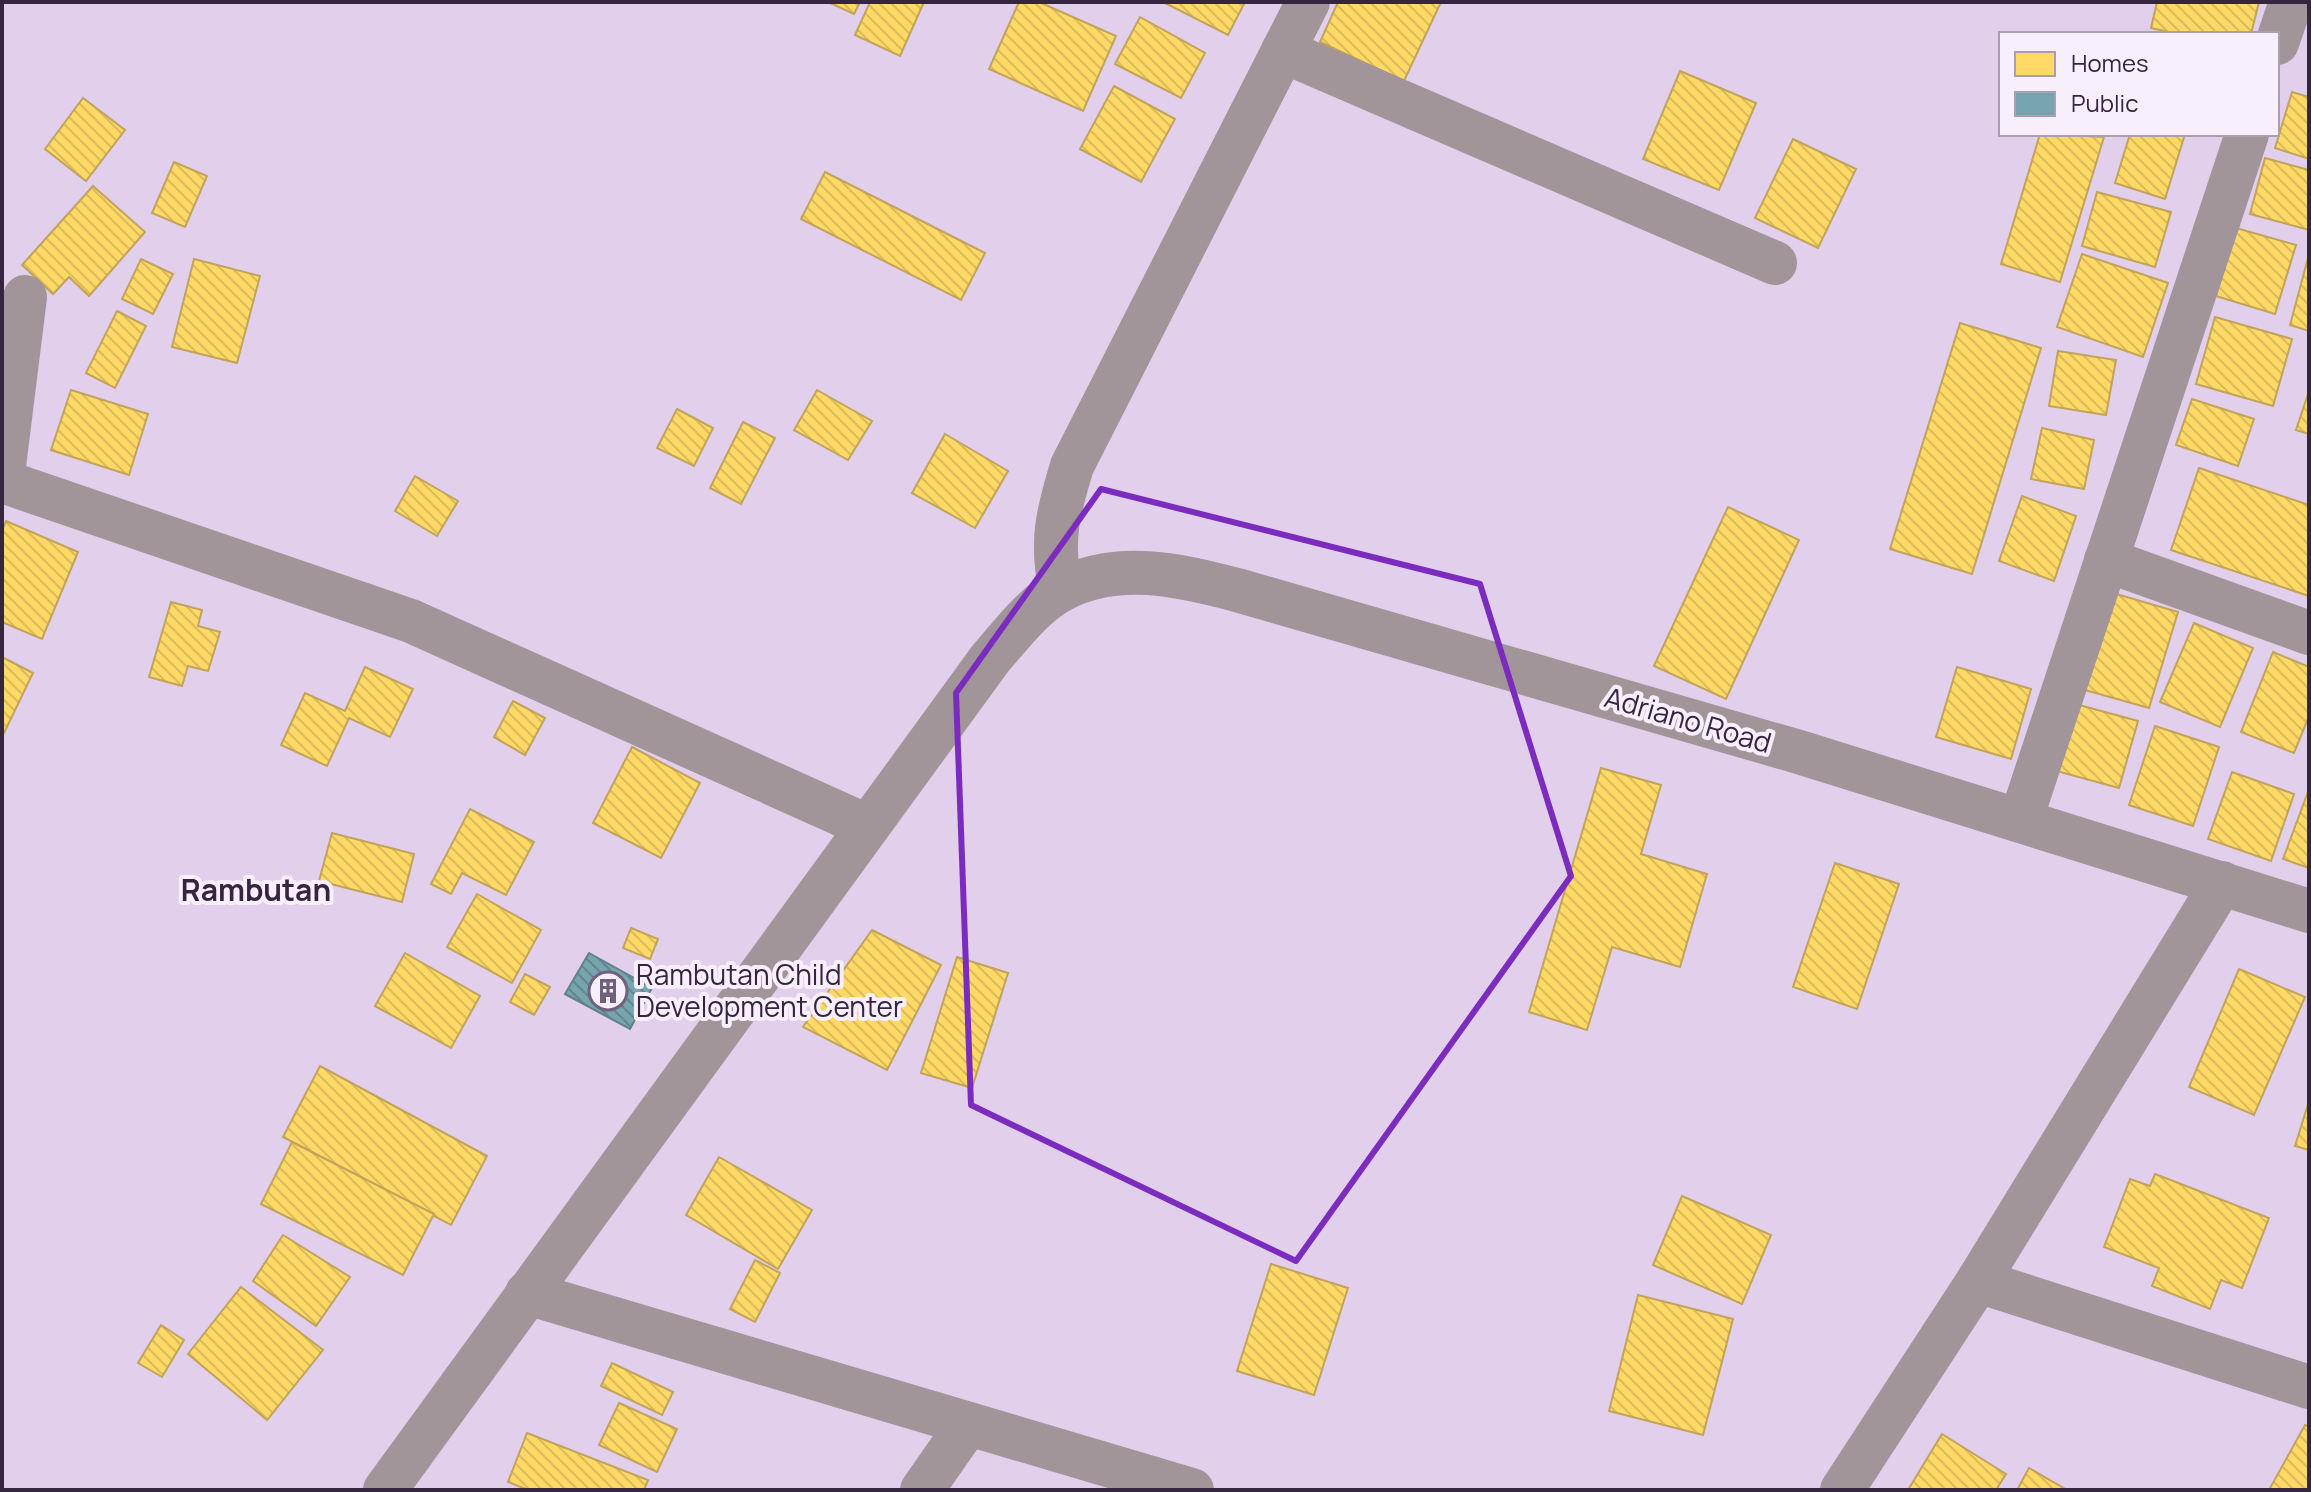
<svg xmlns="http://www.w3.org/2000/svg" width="2311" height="1492" font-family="Manrope,sans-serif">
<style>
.homes{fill:url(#homes-back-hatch);stroke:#c2a35a;stroke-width:2}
.public{fill:url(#public-back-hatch);stroke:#627f8d;stroke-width:2}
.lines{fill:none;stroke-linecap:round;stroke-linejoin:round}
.minor{stroke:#a2959a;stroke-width:44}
.tertiary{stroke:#a2959a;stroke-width:44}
.marked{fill:none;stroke:#7b2cbf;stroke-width:6;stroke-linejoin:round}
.labels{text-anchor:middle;stroke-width:8;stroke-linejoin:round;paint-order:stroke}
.street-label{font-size:28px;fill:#35253e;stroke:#f8effd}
.poi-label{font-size:28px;fill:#35253e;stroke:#f8effd;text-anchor:start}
.neighbourhood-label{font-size:30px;font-weight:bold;fill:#35253e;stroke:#f8effd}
</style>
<defs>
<pattern id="homes-back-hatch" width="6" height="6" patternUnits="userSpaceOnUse" patternTransform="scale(2)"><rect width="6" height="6" fill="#ffd966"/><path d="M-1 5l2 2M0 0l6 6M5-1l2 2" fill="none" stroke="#dbba5a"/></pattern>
<pattern id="public-back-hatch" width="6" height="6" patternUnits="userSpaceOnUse" patternTransform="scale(2)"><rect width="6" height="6" fill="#76a5af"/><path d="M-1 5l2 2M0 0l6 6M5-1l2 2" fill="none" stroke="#628690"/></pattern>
</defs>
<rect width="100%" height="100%" fill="#e1cfec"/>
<g class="homes">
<path d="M 828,2 L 860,2 L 854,14 Z"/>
<path d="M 870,2 L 924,2 L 900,56 L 855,35 Z"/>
<path d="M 1019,2 L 1039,2 L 1116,36 L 1083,111 L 989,69 Z"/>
<path d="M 1163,2 L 1245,2 L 1228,35 Z"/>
<path d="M 1338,2 L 1441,2 L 1404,81 L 1320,42 Z"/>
<path d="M 2157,2 L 2259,2 L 2251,34 L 2178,34 L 2151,28 Z"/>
<path d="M 1140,17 L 1205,53 L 1181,98 L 1115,64 Z"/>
<path d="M 1680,71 L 1756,103 L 1719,190 L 1643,159 Z"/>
<path d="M 1114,86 L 1175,119 L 1141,182 L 1080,149 Z"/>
<path d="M 2292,92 L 2309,97 L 2309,159 L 2275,148 Z"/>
<path d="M 83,98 L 125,130 L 86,181 L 45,149 Z"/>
<path d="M 2040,134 L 2104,137 L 2060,282 L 2001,264 Z"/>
<path d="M 2130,134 L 2185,134 L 2165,199 L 2115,183 Z"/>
<path d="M 1793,139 L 1856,169 L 1818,248 L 1755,218 Z"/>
<path d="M 2265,158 L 2309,170 L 2309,230 L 2250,214 Z"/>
<path d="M 174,162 L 207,176 L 185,227 L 152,213 Z"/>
<path d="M 825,172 L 985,253 L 961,300 L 801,219 Z"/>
<path d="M 93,186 L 145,232 L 89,296 L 69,277 L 53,294 L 22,265 Z"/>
<path d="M 2097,192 L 2171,212 L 2155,267 L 2082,246 Z"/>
<path d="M 2236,228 L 2296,245 L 2275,314 L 2216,296 Z"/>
<path d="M 2082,254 L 2168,283 L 2143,357 L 2057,327 Z"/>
<path d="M 2308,258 L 2309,258 L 2309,331 L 2290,325 Z"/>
<path d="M 141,259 L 173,274 L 153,314 L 122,299 Z"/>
<path d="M 194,259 L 260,276 L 237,363 L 172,347 Z"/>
<path d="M 117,311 L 146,326 L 115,388 L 86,373 Z"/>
<path d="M 2215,317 L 2292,339 L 2273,406 L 2196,384 Z"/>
<path d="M 1960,323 L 2041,348 L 1972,574 L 1890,549 Z"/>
<path d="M 2058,351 L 2116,360 L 2106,415 L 2049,406 Z"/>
<path d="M 71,390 L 148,414 L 129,475 L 51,450 Z"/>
<path d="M 817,390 L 872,421 L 848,460 L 794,430 Z"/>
<path d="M 2309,391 L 2309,434 L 2296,430 Z"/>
<path d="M 2192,399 L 2254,419 L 2238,466 L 2176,445 Z"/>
<path d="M 677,409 L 713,428 L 694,466 L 657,448 Z"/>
<path d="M 743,422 L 775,438 L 741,504 L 710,488 Z"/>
<path d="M 2042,428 L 2094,440 L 2084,489 L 2031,479 Z"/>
<path d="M 945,434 L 1008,471 L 975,528 L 912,493 Z"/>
<path d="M 2199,468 L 2309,505 L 2309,596 L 2171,550 Z"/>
<path d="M 415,476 L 458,501 L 437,536 L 395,511 Z"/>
<path d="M 2022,496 L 2076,516 L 2054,581 L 1999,561 Z"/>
<path d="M 1728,507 L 1799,540 L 1726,699 L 1654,666 Z"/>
<path d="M 6,521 L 78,552 L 42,639 L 2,622 L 2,531 Z"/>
<path d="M 2113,593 L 2178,612 L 2149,708 L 2085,690 Z"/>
<path d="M 171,602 L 202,610 L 198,626 L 220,632 L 208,671 L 188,666 L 182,686 L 149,677 Z"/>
<path d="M 2194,623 L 2253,648 L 2220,727 L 2160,702 Z"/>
<path d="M 2273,652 L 2309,667 L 2309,716 L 2294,753 L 2241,732 Z"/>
<path d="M 2,657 L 33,673 L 2,737 Z"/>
<path d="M 365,667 L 413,689 L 390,737 L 349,718 L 327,766 L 281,745 L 305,693 L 345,711 Z"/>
<path d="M 1957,667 L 2031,689 L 2011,759 L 1936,737 Z"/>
<path d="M 513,701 L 545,718 L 525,755 L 494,737 Z"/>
<path d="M 2072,703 L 2138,721 L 2119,788 L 2053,770 Z"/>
<path d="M 2155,726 L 2219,747 L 2193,826 L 2129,805 Z"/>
<path d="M 632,747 L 700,783 L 661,858 L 593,823 Z"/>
<path d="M 1601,768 L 1661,785 L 1641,854 L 1707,874 L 1680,967 L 1612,947 L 1587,1030 L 1529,1012 Z"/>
<path d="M 2232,772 L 2294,794 L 2271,861 L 2208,839 Z"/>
<path d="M 2309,789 L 2309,868 L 2283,859 Z"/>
<path d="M 470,809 L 534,842 L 506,895 L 462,873 L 451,894 L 431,884 Z"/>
<path d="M 332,833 L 414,854 L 402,902 L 319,881 Z"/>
<path d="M 1835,863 L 1899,884 L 1857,1009 L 1793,987 Z"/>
<path d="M 477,894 L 541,930 L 512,983 L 447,947 Z"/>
<path d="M 631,928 L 658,939 L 650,959 L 623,948 Z"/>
<path d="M 872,930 L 941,965 L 887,1070 L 803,1027 Z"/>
<path d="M 405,953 L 480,996 L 451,1048 L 375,1006 Z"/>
<path d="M 957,957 L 1008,973 L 972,1088 L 921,1073 Z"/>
<path d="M 2239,969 L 2305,997 L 2254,1115 L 2189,1087 Z"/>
<path d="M 525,974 L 550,987 L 534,1015 L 510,1002 Z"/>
<path d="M 320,1066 L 487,1156 L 451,1225 L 283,1137 Z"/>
<path d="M 2309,1101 L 2309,1150 L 2295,1146 Z"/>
<path d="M 292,1142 L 434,1214 L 403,1275 L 261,1204 Z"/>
<path d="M 719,1157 L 812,1210 L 778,1269 L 686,1215 Z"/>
<path d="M 2155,1174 L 2269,1218 L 2242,1288 L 2221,1280 L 2210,1309 L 2152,1286 L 2159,1268 L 2104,1247 L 2130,1179 L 2150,1186 Z"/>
<path d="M 1682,1196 L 1771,1235 L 1742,1304 L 1653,1265 Z"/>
<path d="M 283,1235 L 350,1277 L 316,1326 L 253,1281 Z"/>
<path d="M 755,1260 L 780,1273 L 755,1322 L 730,1309 Z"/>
<path d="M 1271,1264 L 1348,1288 L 1314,1395 L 1237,1371 Z"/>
<path d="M 241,1287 L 323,1350 L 267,1420 L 188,1354 Z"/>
<path d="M 1638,1295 L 1733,1319 L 1703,1435 L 1609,1411 Z"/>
<path d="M 161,1325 L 184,1340 L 162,1377 L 138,1363 Z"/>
<path d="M 612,1363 L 673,1392 L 662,1415 L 601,1386 Z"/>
<path d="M 619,1403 L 677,1429 L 657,1472 L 599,1445 Z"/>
<path d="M 2305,1425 L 2309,1427 L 2309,1490 L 2269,1490 Z"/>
<path d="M 527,1433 L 648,1480 L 644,1490 L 528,1490 L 508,1482 Z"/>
<path d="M 1942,1434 L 2006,1474 L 1996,1490 L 1908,1490 Z"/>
<path d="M 2029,1468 L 2067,1490 L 2017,1490 Z"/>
</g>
<path class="public" d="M 589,953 L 652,988 L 630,1029 L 565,994 Z"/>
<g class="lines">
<g class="minor">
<path d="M 2277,43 L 2291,2"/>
<path d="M 1283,51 L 1775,263"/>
<path d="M 2,481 L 411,621 L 867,826"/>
<path d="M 2,482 L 25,297"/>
<path d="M 2106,560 L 2309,633"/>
<path d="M 2021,819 L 2247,134"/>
<path d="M 1978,1281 L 2309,1387"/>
<path d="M 527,1293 L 1192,1490"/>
<path d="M 922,1490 L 968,1424"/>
<path d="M 1842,1490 L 1978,1281 L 2222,883"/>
</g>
<g class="tertiary">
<path d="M 1061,590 C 1050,542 1058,512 1072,466 L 1308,2"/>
<path d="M 385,1490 L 990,659 C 1011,635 1033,605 1061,590 C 1117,560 1180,575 1237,590 L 1799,752 L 2309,911"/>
</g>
</g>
<path class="marked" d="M 1101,489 L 1480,584 L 1571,876 L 1296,1261 L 971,1105 L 956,693 Z"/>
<defs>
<g id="building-ring" transform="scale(2)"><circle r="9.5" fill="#f8effd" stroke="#71607b" stroke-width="1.5"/><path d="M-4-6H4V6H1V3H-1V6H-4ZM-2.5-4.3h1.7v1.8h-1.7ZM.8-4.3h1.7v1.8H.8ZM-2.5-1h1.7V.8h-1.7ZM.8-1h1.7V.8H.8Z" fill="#71607b"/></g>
</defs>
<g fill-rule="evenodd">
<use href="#building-ring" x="608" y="991"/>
</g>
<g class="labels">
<g class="street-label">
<text transform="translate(1688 720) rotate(16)" y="10">Adriano Road</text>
</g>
<g class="poi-label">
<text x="636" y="985">Rambutan Child<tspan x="636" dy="32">Development Center</tspan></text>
</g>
<g class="neighbourhood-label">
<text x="256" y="901">Rambutan</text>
</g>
</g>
<rect width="2311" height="1492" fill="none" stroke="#35253e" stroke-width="8"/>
<rect x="1999" y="32" width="280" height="104" fill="#f8effd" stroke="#aa9eb1" stroke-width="2"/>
<rect x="2015" y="52" width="40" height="24" fill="#ffd966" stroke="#aa9eb1" stroke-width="2"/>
<text x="2071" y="72" font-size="24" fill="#35253e">Homes</text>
<rect x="2015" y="92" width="40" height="24" fill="#76a5af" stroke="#aa9eb1" stroke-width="2"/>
<text x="2071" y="112" font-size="24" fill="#35253e">Public</text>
</svg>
